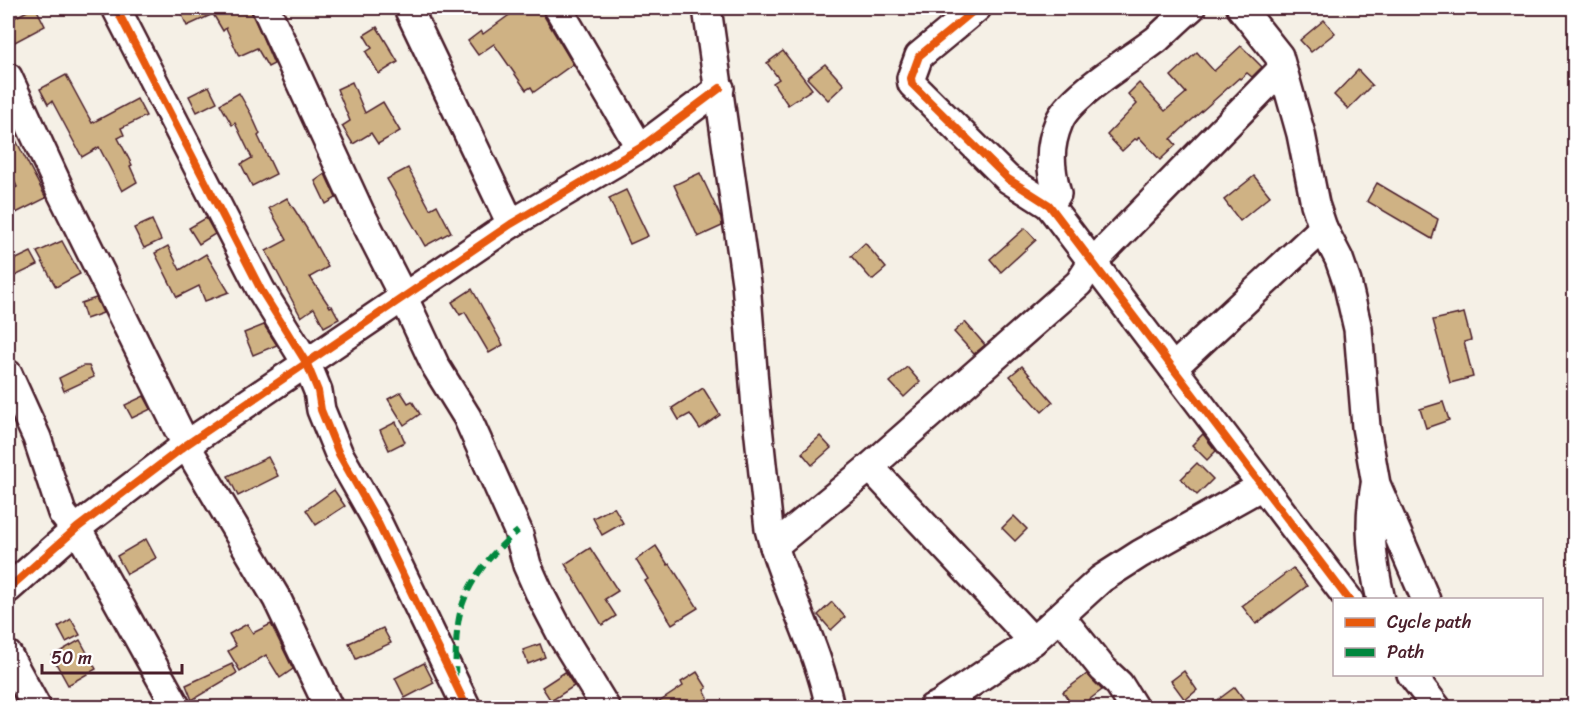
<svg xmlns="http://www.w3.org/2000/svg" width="1582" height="715" font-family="Sriracha,sans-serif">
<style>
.building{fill:#cfb284;stroke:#4a1f2b;stroke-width:1.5}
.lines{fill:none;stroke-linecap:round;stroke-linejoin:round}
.minor-casing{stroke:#4a1f2b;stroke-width:32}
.minor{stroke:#fff;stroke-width:27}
.quiet{stroke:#00873e;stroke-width:6;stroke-dasharray:12 6;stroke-linecap:butt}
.cycleway-casing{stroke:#fff;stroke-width:11}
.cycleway{stroke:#e8590c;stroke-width:8}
</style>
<rect width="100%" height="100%" fill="#f5f0e6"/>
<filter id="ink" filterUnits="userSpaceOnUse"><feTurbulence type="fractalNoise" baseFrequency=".0167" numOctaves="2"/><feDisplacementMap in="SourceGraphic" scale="12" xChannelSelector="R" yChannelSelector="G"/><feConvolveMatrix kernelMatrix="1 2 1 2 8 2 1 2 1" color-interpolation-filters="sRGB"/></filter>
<g filter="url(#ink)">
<g class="building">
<path d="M 33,8 L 36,8 L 45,26 L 13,43 L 8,32 L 8,21 Z"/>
<path d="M 179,8 L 250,8 L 274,64 L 268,67 L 257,48 L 239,56 L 226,28 L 223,31 L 213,14 L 187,26 Z"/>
<path d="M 519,8 L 542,8 L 544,16 L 573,64 L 534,92 L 531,87 L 526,90 L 494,44 L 478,55 L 468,41 L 481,31 L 483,34 Z"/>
<path d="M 1324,20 L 1335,33 L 1311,52 L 1300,40 Z"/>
<path d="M 377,27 L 398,62 L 379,74 L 366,52 L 372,48 L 364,35 Z"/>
<path d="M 1241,46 L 1262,67 L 1252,77 L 1247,73 L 1240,79 L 1239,78 L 1184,127 L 1171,139 L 1176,145 L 1160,160 L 1139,137 L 1137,140 L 1135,139 L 1122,151 L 1107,135 L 1137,104 L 1128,94 L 1139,83 L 1165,111 L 1186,93 L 1171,76 L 1197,52 L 1214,71 Z"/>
<path d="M 783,51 L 812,89 L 788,105 L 773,83 L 779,79 L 767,63 Z"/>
<path d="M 825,64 L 844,85 L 828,100 L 807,78 Z"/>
<path d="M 1358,70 L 1372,85 L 1348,109 L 1334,95 Z"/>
<path d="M 66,75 L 92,123 L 137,99 L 146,116 L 121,128 L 124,135 L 118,138 L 132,165 L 130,166 L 137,182 L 122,191 L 99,147 L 82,157 L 52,101 L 48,104 L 40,89 Z"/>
<path d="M 352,82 L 365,113 L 383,102 L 400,131 L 378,144 L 371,133 L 353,144 L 342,126 L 350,121 L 337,89 Z"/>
<path d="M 209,86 L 217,102 L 197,112 L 189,96 Z"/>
<path d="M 239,93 L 251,114 L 260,134 L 258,136 L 276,174 L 252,186 L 241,164 L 252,158 L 235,123 L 232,125 L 220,104 Z"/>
<path d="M 8,125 L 46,198 L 8,217 L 8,192 L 17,187 L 8,167 Z"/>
<path d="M 408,168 L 430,209 L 437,205 L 451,232 L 425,246 L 387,179 Z"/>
<path d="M 700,173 L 721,218 L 722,226 L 698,237 L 674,185 Z"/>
<path d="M 325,174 L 336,198 L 326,204 L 315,181 Z"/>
<path d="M 1254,176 L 1270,196 L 1240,221 L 1224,200 Z"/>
<path d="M 1377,183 L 1438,219 L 1432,239 L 1367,201 Z"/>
<path d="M 626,190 L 648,236 L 630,244 L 609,198 Z"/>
<path d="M 287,198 L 307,229 L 328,267 L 310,277 L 330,307 L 332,306 L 339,319 L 324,327 L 314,308 L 301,317 L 266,251 L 287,240 L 269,208 Z"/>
<path d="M 206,218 L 215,234 L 199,244 L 189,228 Z"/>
<path d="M 152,220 L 161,240 L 144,248 L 134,228 Z"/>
<path d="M 1025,228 L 1036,240 L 1001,272 L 990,259 Z"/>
<path d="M 62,241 L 80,274 L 56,287 L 37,252 Z"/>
<path d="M 865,243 L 886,268 L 872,280 L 851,256 Z"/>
<path d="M 168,246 L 180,270 L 206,254 L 229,292 L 205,301 L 199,286 L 177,297 L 155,253 Z"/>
<path d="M 31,252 L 38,265 L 13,277 L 8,263 Z"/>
<path d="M 472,289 L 503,345 L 489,353 L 465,312 L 460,315 L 452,302 Z"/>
<path d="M 96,298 L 103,313 L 86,319 L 81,303 Z"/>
<path d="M 1464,313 L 1471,340 L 1464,342 L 1473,377 L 1450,383 L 1433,320 Z"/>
<path d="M 965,322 L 985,345 L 974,354 L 954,332 Z"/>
<path d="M 264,325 L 277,345 L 253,355 L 244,333 Z"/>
<path d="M 83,366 L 89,366 L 94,377 L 64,391 L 59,378 Z"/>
<path d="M 1022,366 L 1053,402 L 1042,412 L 1010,376 Z"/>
<path d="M 907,367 L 920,382 L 904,397 L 890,382 Z"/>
<path d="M 703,388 L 720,415 L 700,429 L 690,414 L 679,420 L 672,408 Z"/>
<path d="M 401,392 L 408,403 L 412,401 L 420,414 L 404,425 L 388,399 Z"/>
<path d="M 144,396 L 151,409 L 132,418 L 125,405 Z"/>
<path d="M 1443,402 L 1449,420 L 1426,428 L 1420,409 Z"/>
<path d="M 396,422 L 405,442 L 389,450 L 380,430 Z"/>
<path d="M 1203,434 L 1216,451 L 1207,460 L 1192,445 Z"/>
<path d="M 820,436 L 831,448 L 812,465 L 802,453 Z"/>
<path d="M 268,457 L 278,476 L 238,496 L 228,476 Z"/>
<path d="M 1197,463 L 1213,479 L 1197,495 L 1181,479 Z"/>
<path d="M 334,490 L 345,506 L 316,525 L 306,510 Z"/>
<path d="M 614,507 L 623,523 L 602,535 L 593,518 Z"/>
<path d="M 1014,516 L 1027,529 L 1015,541 L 1002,528 Z"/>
<path d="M 146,539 L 156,558 L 127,574 L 117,556 Z"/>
<path d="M 656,546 L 668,565 L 670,564 L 698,608 L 672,624 L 645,581 L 648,579 L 636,560 Z"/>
<path d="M 590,548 L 618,591 L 605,599 L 616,616 L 602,625 L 565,564 Z"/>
<path d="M 1293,568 L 1307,586 L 1256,624 L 1242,606 Z"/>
<path d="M 832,602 L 845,617 L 831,630 L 818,615 Z"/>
<path d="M 71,619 L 80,635 L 66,642 L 58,627 Z"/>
<path d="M 247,624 L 253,633 L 271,624 L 293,669 L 280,678 L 266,655 L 240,671 L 228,651 L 236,646 L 229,634 Z"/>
<path d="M 383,628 L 391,643 L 356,659 L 349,643 Z"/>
<path d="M 80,640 L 96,669 L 68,685 L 52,656 Z"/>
<path d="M 540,644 L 545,657 L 528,664 L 523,650 Z"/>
<path d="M 424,663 L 434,683 L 405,698 L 395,678 Z"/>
<path d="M 232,664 L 237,673 L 192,700 L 186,685 Z"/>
<path d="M 1184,671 L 1197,690 L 1185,700 L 1171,681 Z"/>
<path d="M 565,672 L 574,686 L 551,701 L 542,687 Z"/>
<path d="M 697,672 L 707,688 L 704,690 L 708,698 L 693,708 L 650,708 L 683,686 L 681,682 Z"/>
<path d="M 1087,674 L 1102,690 L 1078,708 L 1074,708 L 1063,692 Z"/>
<path d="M 1235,687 L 1250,708 L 1207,708 Z"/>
</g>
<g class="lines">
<g class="minor-casing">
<g id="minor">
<path d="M 116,8 L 261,290 L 307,364 L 318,391 L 321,410 L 339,454 L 377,521 L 467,708"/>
<path d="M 266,8 L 360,212 L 403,296 L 436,367 L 467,417 L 518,531 L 527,565 L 539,592 L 562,636 L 606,708"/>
<path d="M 408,8 L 511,224"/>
<path d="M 558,8 L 640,148"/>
<path d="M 707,8 L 746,283 L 756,408 L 769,529 C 785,590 818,646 830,708"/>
<path d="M 977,8 L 919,56 L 911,78 L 912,84 L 1008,179 L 1049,205 L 1349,600"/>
<path d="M 1241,8 L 1279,56 L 1301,134 L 1315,204 L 1323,228 L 1339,259 L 1347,282 L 1358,329 L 1366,427 L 1376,484 L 1426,600"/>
<path d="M 8,77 L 62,194 L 186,445 L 277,599 L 329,708"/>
<path d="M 1049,205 L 1057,194 C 1050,167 1048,148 1059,122 C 1069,96 1133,58 1157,39 C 1168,29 1179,18 1191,8"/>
<path d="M 1173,368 L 1323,228"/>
<path d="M 8,374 L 37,438 L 62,513 L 69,522 L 77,528 L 177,708"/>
<path d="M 870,467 L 1033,641"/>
<path d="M 1375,485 C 1367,524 1372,561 1381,600"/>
<path d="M 774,546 L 870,467 L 1079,283 L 1092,263 L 1282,69"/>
<path d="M 8,589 L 77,528 L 186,445 L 511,224 L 640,148 L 720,88"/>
<path d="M 1061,617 L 1103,669 L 1119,684 L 1134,708"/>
<path d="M 8,655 L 37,708"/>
<path d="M 1411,674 L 1437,708"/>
<path d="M 932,708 L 939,705 L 1033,641 L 1101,579 L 1140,554 L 1262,486"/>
</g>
</g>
<use href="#minor" class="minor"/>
<path class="quiet" d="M 455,679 C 456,656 455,631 461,609 C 470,578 493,551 518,531"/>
<g class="cycleway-casing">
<g id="cycleway">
<path d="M 116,8 L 261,290 L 307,364 L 318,391 L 321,410 L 339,454 L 377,521 L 467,708"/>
<path d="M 977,8 L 919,56 L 911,78 L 912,84 L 1008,179 L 1049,205 L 1349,600"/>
<path d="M 8,589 L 77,528 L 186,445 L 511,224 L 640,148 L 720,88"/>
</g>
</g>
<use href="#cycleway" class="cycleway"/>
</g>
</g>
<rect width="1582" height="715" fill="none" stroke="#fff" stroke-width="30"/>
<rect x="15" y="15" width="1552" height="685" fill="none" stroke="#4a1f2b" stroke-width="2" filter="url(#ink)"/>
<rect x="1333" y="598" width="210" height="78" fill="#ffffff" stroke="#b7a5aa" stroke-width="1.5"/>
<rect x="1345" y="618" width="30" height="9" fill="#e8590c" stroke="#b7a5aa" stroke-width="1.5"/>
<text x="1387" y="628" font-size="18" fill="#4a1f2b">Cycle path</text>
<rect x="1345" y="648" width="30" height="9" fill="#00873e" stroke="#b7a5aa" stroke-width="1.5"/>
<text x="1387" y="658" font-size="18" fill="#4a1f2b">Path</text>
<path d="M42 664v9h140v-9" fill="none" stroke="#4a1f2b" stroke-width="3"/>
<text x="51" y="664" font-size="18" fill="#4a1f2b" stroke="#ffffff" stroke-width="4.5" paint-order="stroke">50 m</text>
</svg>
